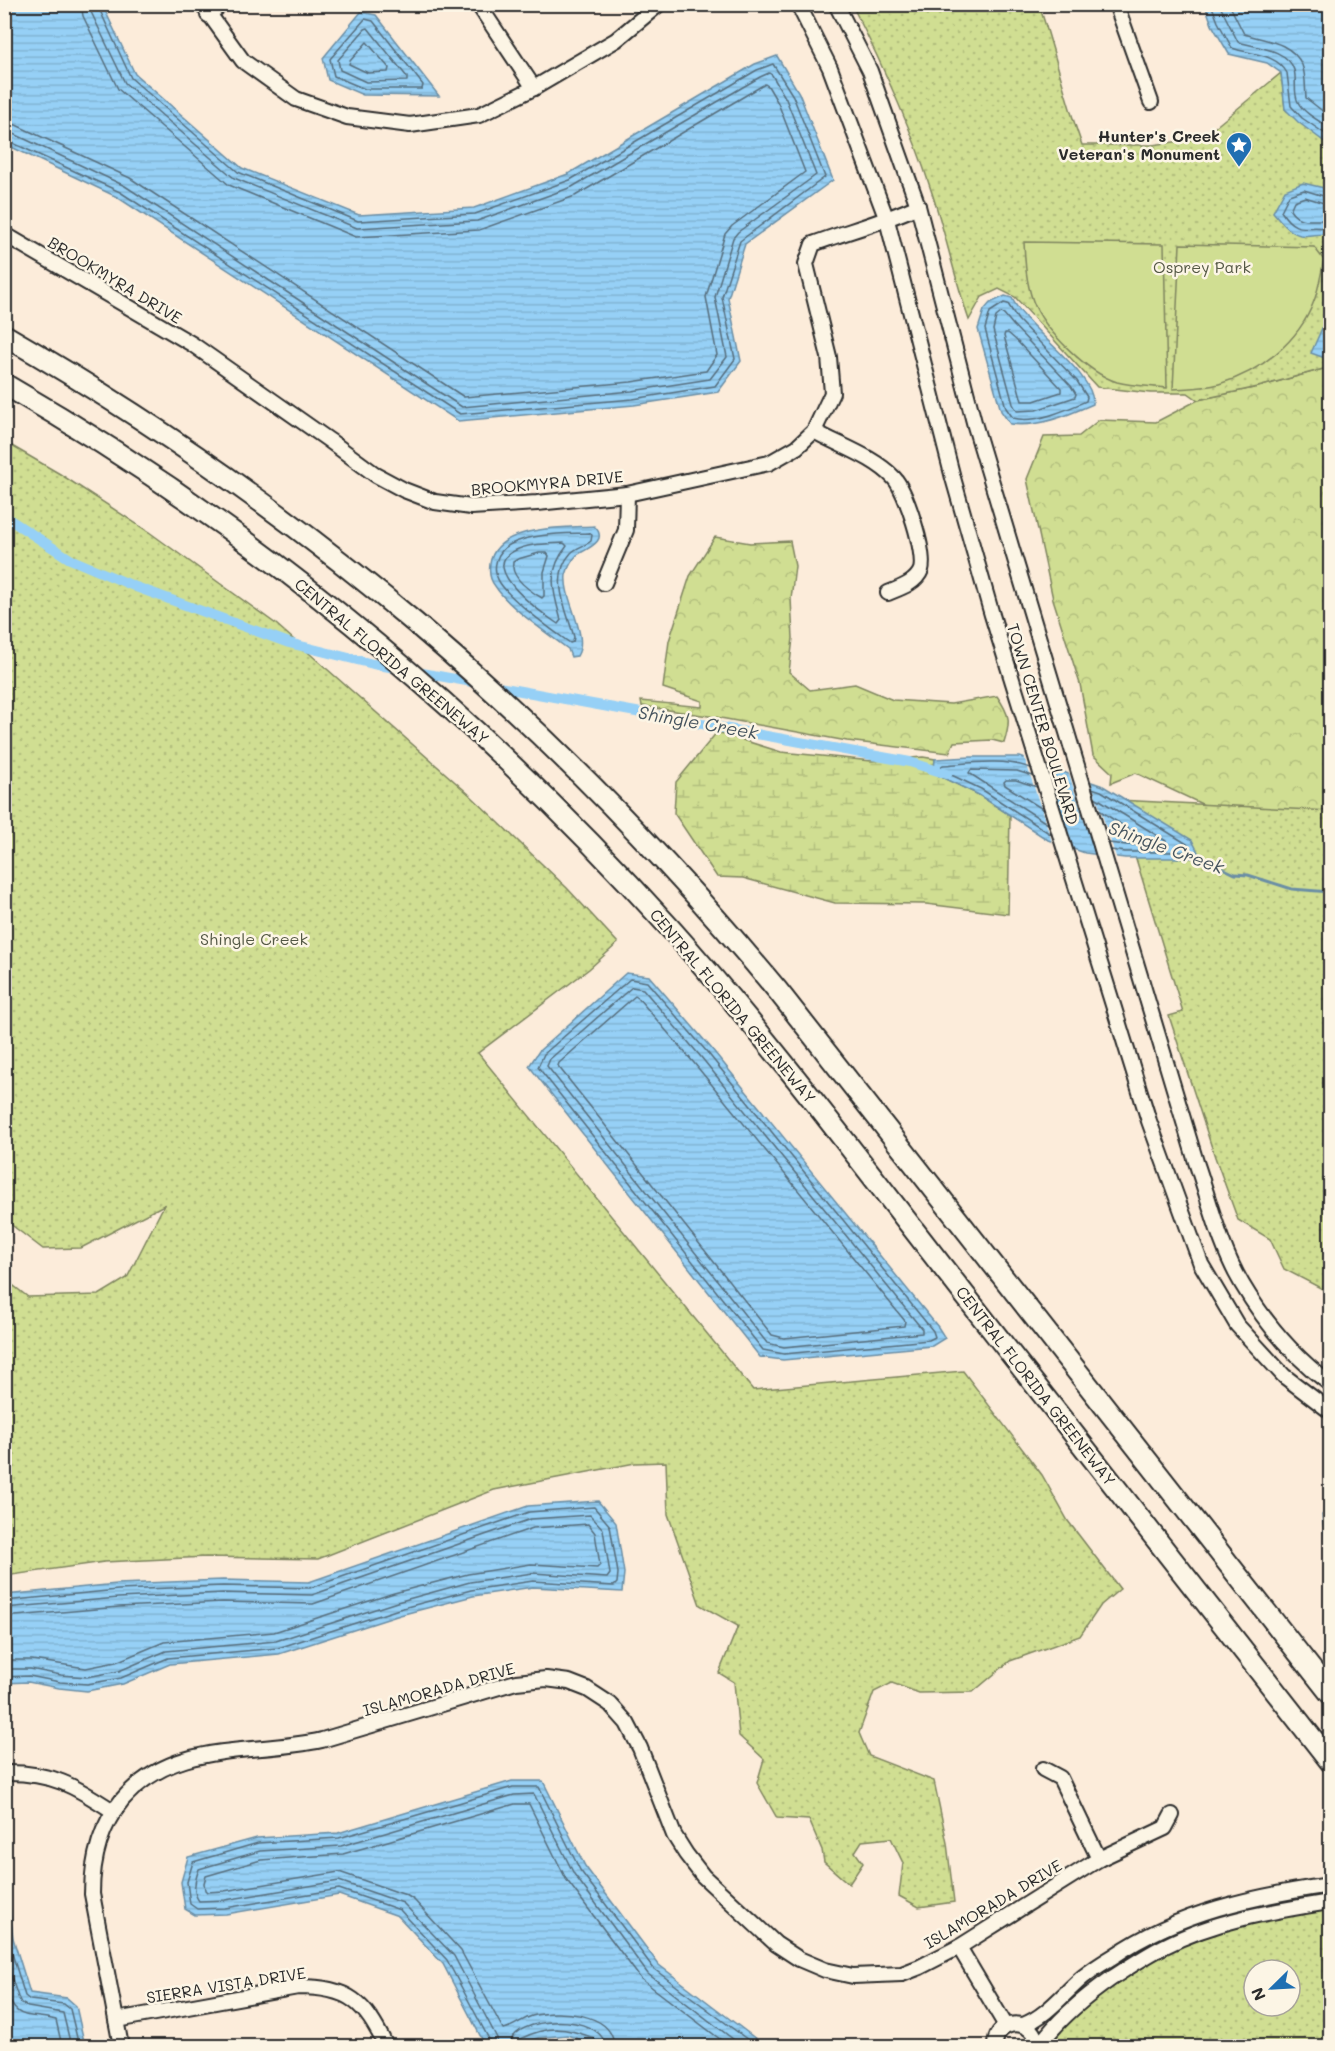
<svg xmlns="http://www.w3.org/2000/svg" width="1335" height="2051" font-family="Mali,sans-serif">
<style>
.forest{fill:url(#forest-crowns);stroke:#7e845e;stroke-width:1.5}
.wetland{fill:url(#wetland-marsh);stroke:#7e845e;stroke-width:1.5}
.park{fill:url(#park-dots);stroke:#7e845e;stroke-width:1.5;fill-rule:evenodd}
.pitch{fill:#d0de92;stroke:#7e845e;stroke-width:1.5}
.water{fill:url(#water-rules);stroke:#6b8ea5;stroke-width:1.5}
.pier{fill:#fcecda}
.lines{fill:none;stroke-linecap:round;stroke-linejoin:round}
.shore{stroke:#566d7c;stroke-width:1.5}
.stream{stroke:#6b8ea5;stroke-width:3}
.canal{stroke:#96d0f6;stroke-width:10}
.minor-casing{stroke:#2b2b2b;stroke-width:18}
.highway-casing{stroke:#2b2b2b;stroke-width:24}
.minor{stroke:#fcf5e5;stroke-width:14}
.highway{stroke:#fcf5e5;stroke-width:20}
.labels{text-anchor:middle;stroke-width:5;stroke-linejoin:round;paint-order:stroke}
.poi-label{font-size:16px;font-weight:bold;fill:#2b2b2b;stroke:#fcf5e5;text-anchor:end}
.park-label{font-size:16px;fill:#545845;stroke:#fcf5e5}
.street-label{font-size:16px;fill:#2b2b2b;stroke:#fcf5e5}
.water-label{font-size:18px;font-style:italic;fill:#46545e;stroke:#fcf5e5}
</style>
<defs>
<pattern id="forest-crowns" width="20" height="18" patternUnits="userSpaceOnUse" patternTransform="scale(1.5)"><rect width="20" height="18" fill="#d0de92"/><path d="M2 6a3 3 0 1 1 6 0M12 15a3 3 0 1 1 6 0" fill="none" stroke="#b3bf7e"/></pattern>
<pattern id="wetland-marsh" width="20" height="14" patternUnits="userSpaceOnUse" patternTransform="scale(1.5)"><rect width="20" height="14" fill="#d0de92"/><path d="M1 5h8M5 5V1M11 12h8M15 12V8" fill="none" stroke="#b3bf7e"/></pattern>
<pattern id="park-dots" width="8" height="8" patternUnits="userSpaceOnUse" patternTransform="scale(1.5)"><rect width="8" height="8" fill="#d0de92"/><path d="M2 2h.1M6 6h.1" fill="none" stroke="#b3bf7e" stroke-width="1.8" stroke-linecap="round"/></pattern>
<pattern id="water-rules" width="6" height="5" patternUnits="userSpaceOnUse" patternTransform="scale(1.5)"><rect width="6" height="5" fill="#96d0f6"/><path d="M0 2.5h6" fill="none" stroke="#81b3d3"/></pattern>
</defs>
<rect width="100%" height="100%" fill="#fcecda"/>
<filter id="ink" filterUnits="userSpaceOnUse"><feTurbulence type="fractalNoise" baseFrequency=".0167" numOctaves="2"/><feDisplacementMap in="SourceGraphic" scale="12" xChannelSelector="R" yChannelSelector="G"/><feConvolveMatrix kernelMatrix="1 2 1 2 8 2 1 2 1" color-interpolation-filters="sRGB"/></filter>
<g filter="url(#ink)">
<g class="forest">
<path d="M 1323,369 L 1330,371 L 1330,841 L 1238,821 L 1136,773 L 1111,783 L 1112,773 L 1093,755 L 1080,684 L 1053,599 L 1027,479 L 1044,437 L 1079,436 L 1099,420 L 1156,422 L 1198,400 L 1258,387 Z"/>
<path d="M 715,537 L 750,543 L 790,541 L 795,566 L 791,599 L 793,638 L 789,672 L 810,690 L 855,684 L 893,700 L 951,704 L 997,696 C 1010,715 1011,721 1004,743 L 992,740 L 954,742 L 949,753 L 847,741 L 715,717 L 642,706 L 641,701 L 702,707 L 702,701 L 663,688 L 669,641 L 690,576 Z"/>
</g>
<path class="wetland" d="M 717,732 L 781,752 L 872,761 L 923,757 L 935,759 L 934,770 L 939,776 L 979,795 L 1010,815 L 1008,914 L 926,904 L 835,903 L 743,878 L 717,877 L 674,813 L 676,782 Z"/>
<g class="park">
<path d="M 852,5 L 1039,5 C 1055,51 1065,99 1082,145 L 1152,145 L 1196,139 L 1214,128 L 1281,73 L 1285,109 L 1330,146 L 1330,371 L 1323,369 L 1258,387 L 1198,400 L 1188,393 L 1150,393 L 1097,387 L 1015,297 L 999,289 L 982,297 L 969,320 C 954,276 945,231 930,187 C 910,124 882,64 852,5 Z"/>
<path d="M 5,442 L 60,474 L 149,532 L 276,624 L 471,796 L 567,888 L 618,943 L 589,969 L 478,1053 L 753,1390 L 963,1371 L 1042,1475 L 1068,1521 L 1120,1589 L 1101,1605 L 1080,1636 L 1010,1661 L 973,1692 L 919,1693 L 892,1683 L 874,1692 L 859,1733 L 869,1756 L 934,1781 L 947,1843 L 954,1902 L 919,1907 L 899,1896 L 903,1863 L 891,1838 L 862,1841 L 855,1852 L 863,1863 L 849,1884 L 824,1862 L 822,1850 L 809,1820 L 777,1818 L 757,1783 L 764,1759 L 739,1736 L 734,1682 L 719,1673 L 738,1626 L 700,1605 L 668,1514 L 666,1462 L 635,1463 L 494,1490 L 318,1559 L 206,1557 L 104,1562 L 5,1576 L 5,1279 L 28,1297 L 99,1295 L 127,1278 L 164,1205 L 81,1248 L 43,1249 L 5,1220 Z"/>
<path d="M 1118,800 L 1330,811 L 1330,1293 L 1284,1269 L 1270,1239 L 1238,1220 L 1215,1157 L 1169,1016 L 1183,1012 Z"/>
<path d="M 1330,1902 L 1330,2046 L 1039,2046 L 1092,1992 L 1204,1930 ZM 1254,1970 L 1290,1970 L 1290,2006 L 1254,2006 Z"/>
</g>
<g class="pitch">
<path d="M 1024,242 L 1164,244 L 1167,388 C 1151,386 1132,386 1117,382 C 1088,373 1043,329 1033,301 C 1026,282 1025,262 1024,242 Z"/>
<path d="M 1180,244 L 1314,247 L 1324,260 C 1321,273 1319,288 1314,301 C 1299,342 1260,372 1219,384 C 1205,388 1187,388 1173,389 Z"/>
</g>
<g class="water">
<path d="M 102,4 L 135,74 L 242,168 L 359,215 L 474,208 L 568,174 L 755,64 L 777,56 L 799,93 L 833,180 L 745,244 L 728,298 L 741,361 L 718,392 L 634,405 L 458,421 L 117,197 L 5,144 L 5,5 Z"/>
<path d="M 1205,5 L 1330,5 L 1330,146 L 1298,122 L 1285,109 L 1281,73 L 1267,63 L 1229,54 L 1212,25 Z"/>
<path d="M 361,12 L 376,15 L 439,96 L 363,95 L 328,80 L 323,58 Z"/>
<path d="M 1303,183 L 1324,188 L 1330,193 L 1330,235 C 1320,232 1310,237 1300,235 C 1288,232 1280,220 1273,212 L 1285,190 Z"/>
<path d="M 1005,296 L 1012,298 C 1026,330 1095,372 1093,404 C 1068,415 1039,428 1010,424 L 1001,411 L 978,329 L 984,310 L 990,303 Z"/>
<path d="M 1330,310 L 1330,360 L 1311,353 Z"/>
<path d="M 594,526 C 610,541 586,549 577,555 C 572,560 568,568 566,575 C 563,599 590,636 577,656 L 571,657 L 568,649 C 546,632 509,608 495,586 C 490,580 489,571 490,564 C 495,525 563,528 594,526 Z"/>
<path d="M 971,757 L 1020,757 L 1103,786 L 1192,840 L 1201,858 L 1125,858 L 1085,853 L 1048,840 L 979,795 L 939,776 L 934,770 L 935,759 Z"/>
<path d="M 626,973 L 649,976 L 711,1048 L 938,1327 L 945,1338 L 932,1346 L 783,1360 L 760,1357 L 529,1066 L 539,1051 Z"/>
<path d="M 598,1501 L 616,1523 L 624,1573 L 622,1592 L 533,1587 L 473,1596 L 400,1615 L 279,1654 L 170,1664 L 123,1684 L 87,1691 L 59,1688 L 28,1682 L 5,1683 L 5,1595 L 117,1584 L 223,1580 L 309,1582 L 528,1506 Z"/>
<path d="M 1330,1508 L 1330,1553 L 1325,1537 L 1322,1515 Z"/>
<path d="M 512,1781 L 543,1781 L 585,1866 L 659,1965 L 756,2039 L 755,2046 L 598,2046 L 567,2035 L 538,2038 L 517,2046 L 488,2046 L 485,2045 L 443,1964 L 398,1916 L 339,1895 L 226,1914 L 195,1915 L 185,1909 L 181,1882 L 188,1857 L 257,1838 L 338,1833 Z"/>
<path d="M 4,1895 L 8,1896 L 13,1938 L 30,1993 L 67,1998 L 76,2006 L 85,2046 L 5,2046 Z"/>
</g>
<g class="pier">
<path d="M 1024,756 L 1046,763 L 1075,853 L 1053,845 Z"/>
<path d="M 1068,771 L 1090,778 L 1117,860 L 1096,857 Z"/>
</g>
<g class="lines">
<g class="shore">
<path d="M 1211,4 L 1218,22 L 1232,48 C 1251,55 1276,53 1287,73 L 1291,106 L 1302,118 L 1330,137"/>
<path d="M 1219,4 L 1238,42 C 1255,47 1288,49 1294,70 C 1297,80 1293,93 1298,102 C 1303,113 1321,122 1330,128"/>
<path d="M 1229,4 L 1244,34 C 1264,40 1292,42 1302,65 C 1306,75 1305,88 1306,98 L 1330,117"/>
<path d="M 365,19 L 373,21 L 423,85 L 422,89 L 365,89 L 334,76 L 330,59 Z"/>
<path d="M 368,28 L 407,77 L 407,81 L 366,82 L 340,70 L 338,60 L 365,29 Z"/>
<path d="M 367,42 L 389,68 L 388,72 L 368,73 L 349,64 L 350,61 Z"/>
<path d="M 4,123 L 16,125 L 130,178 L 464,397 L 631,382 L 706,371 L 717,355 L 706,297 L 725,234 L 732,226 L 805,172 L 778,103 L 768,86 L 765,84 L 575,196 L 479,230 L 356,237 L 229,185 L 118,89 L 83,16 L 81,4"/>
<path d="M 4,132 L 12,133 L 125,186 L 462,407 L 632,391 L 710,379 L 727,357 L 715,297 L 733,238 L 738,232 L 816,175 L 786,99 L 772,75 L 769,73 L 760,77 L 572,187 L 477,221 L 357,228 L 234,178 L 125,83 L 91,12 L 90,4"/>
<path d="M 4,139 L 120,192 L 460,414 L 633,399 L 715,386 L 735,359 L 722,297 L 740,241 L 825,177 L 793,96 L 773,64 L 757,70 L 570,180 L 475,214 L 358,221 L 238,172 L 131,78 L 97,4"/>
<path d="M 1330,198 L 1304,190 L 1289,195 L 1281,211 C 1297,237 1308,223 1330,229"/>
<path d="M 1330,205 L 1305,197 L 1294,201 L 1290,210 C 1300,226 1315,217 1330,221"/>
<path d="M 1004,303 L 1008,304 L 1018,320 L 1077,381 L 1087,397 L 1086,401 C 1066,410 1035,424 1013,418 L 1006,408 L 985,329 L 990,312 Z"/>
<path d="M 1001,313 L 1004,314 L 1013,325 L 1071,386 L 1076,394 L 1075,397 L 1036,410 L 1017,411 L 1013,404 L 993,330 L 996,317 Z"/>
<path d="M 1005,333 L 1008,333 L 1016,340 L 1061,388 L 1061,392 L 1034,401 L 1022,401 L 1004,336 Z"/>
<path d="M 589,533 L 592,535 L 591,541 C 585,546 577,547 571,553 C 549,577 567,611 574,637 L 573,642 L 570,643 C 553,631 511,600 500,583 C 491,569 496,551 511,544 C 533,533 564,534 589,533 Z"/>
<path d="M 564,543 L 567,546 C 546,572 553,591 561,620 L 558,624 C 543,614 477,568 514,551 C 529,543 547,544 564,543 Z"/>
<path d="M 539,553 L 547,553 L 549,556 L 544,572 L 544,596 L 542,598 C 530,591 510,578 513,562 L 518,559 Z"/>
<path d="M 1031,768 C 1004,758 971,763 943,765 L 941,768 L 943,771 L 981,789 L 1052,835"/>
<path d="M 1033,776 L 1017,771 L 971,770 L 969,773 L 1048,824"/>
<path d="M 1037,787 L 1016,780 L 1006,780 L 1004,782 L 1005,785 L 1044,810"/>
<path d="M 1092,788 L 1101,791 L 1187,844 L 1190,849 L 1187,852 L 1125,852 L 1111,850"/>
<path d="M 1095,797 L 1166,841 L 1163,845 L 1126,845 L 1109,843"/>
<path d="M 1099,810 L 1134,833 L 1131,836 L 1106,833"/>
<path d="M 630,979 L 647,982 L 707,1052 L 933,1331 L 935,1337 L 929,1340 L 784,1354 L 763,1350 L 538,1067 L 544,1054 Z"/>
<path d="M 632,987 L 643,989 L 701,1057 L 922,1329 L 922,1333 L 784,1347 L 767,1343 L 547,1066 L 550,1059 Z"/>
<path d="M 635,996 L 638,998 L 694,1063 L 905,1321 L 904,1326 L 784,1338 L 772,1335 L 558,1066 L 559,1063 Z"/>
<path d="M 4,1601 L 118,1590 L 223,1586 L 310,1588 L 529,1512 L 594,1507 L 610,1526 L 618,1573 L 617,1583 L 614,1586 L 533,1581 L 471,1590 L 399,1609 L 278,1648 L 168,1658 L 121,1678 L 87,1684 L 60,1682 L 29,1676 L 4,1677"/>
<path d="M 4,1608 L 118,1598 L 223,1593 L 312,1595 L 531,1519 L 590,1515 L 603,1529 L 610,1574 L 607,1578 L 533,1573 L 470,1582 L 397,1602 L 276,1641 L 166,1651 L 119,1671 L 87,1677 L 61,1675 L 30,1669 L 4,1669"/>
<path d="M 4,1617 L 119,1607 L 223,1602 L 313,1604 L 533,1528 L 588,1524 L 595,1533 L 600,1565 L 597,1568 L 531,1564 L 468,1574 L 394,1593 L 274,1632 L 164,1642 L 116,1662 L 86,1668 L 32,1660 L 4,1660"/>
<path d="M 4,1918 L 8,1940 L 25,1996 L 30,2000 L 64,2004 L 70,2009 L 79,2046"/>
<path d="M 4,1955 L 18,1997 L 21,2003 L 28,2007 L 63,2013 L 71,2046"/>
<path d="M 4,1986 C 16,2024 25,2012 56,2020 L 62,2046"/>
<path d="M 491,2046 L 490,2041 L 447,1960 L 400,1910 L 339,1889 L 225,1908 L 197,1909 L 190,1904 L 187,1882 L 193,1862 L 258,1843 L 339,1838 L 513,1787 L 539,1787 L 580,1870 L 654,1969 L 748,2040 L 749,2046"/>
<path d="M 498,2046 L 497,2038 L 454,1956 L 403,1903 L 339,1881 L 225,1900 L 199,1901 C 192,1892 195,1880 199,1869 L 260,1851 L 341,1846 L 514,1795 L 534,1794 L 574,1874 L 648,1974 L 742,2046"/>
<path d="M 510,2046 C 511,2014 603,2013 605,2046"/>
<path d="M 517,2046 L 520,2039 C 549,2025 565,2027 594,2038 L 597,2046"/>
<path d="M 614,2046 C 613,2012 557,2009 532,2016 C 522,2019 512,2028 503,2029 L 461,1951 L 414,1900 L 406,1895 L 339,1872 L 224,1891 L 207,1892 L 205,1890 L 204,1883 L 206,1876 L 261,1860 L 343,1854 L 515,1804 L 529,1804 L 566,1879 L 641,1979 L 729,2046"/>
</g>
<path class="stream" d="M 1199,857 L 1235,874 L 1248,875 L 1292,889 L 1330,892"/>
<path class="canal" d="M 4,516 L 70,559 L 136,587 L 289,643 L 373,664 L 910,762 L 947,774"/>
<g class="minor-casing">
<g id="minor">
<path d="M 202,4 L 243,61 L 296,99 L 347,117 L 410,125 L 479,115 L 534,88 L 616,40 L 659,4"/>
<path d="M 478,4 L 534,88"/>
<path d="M 798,4 L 830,68 L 887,220 L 953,478 L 992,615 L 1149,1121 L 1201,1264 L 1237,1325 L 1284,1376 L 1330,1411"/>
<path d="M 836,4 L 870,71 L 918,206 L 975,426 L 1196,1162 C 1210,1202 1220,1247 1242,1284 C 1265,1323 1294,1357 1330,1384"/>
<path d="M 1116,4 L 1151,102"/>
<path d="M 208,15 L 222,4"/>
<path d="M 4,234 L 192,344 L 330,441 L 376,475 L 404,490 L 435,502 L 471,507 L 537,503 L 627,494 L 769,463 L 797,447 L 814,431 L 832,393 L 829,357 L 806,264 L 813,244 C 848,231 884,222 918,206"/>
<path d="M 814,431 C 840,446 873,456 894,478 C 906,491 926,553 921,570 C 916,583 900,588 888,593"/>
<path d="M 604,583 L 626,530 L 627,494"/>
<path d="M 1043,1769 L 1060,1778 L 1099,1859"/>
<path d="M 4,1773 C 52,1772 75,1786 113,1811"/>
<path d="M 959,1947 L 1006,2026"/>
<path d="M 116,2020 L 298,1987 C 350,1987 364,2002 386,2046"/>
<path d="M 1023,2025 C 1046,2017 1065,1992 1083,1977 C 1093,1969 1104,1962 1114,1956 C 1178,1912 1255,1896 1330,1885"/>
<path d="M 121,2046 L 92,1894 C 92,1859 100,1827 122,1800 C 175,1739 251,1756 322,1740 L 516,1682 L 546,1679 L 569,1682 L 587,1689 L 610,1704 L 627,1723 L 640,1748 L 674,1835 L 686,1854 L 703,1876 L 776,1944 L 799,1959 L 825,1970 L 853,1976 L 902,1974 L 920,1967 L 959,1947 L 1099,1859 L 1165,1828 L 1172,1815"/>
<path d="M 995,2046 C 995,2017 1036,2017 1037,2046"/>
<path d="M 1039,2046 C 1058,2019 1085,1997 1112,1978 C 1129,1967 1145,1956 1163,1947 C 1215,1920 1274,1911 1330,1902"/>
</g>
</g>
<g class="highway-casing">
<g id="highway">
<path d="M 4,335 C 306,509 556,723 778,991 L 1330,1693"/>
<path d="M 4,384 C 254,527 476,713 669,927 C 772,1042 864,1167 960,1289 C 1083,1446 1207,1604 1330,1761"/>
</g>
</g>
<use href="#minor" class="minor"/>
<use href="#highway" class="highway"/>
</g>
</g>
<defs>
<g id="sight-pin" transform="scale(1.35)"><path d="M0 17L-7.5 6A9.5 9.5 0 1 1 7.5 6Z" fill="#1f6fb2" stroke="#fcf5e5"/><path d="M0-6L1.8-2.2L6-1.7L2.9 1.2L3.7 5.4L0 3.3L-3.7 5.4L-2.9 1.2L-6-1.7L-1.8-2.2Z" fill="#fff"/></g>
</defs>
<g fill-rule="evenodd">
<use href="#sight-pin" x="1239" y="145"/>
</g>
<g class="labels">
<g class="poi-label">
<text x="1220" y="142">Hunter's Creek<tspan x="1220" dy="18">Veteran's Monument</tspan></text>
</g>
<g class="park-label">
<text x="1202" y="273">Osprey Park</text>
<text x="254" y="945">Shingle Creek</text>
</g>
<g class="street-label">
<text transform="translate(115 280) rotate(31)" y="6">BROOKMYRA DRIVE</text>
<text transform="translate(547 483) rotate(-5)" y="6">BROOKMYRA DRIVE</text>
<text transform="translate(392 661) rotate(40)" y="6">CENTRAL FLORIDA GREENEWAY</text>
<text transform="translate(1043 724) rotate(73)" y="6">TOWN CENTER BOULEVARD</text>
<text transform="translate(733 1006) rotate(50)" y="6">CENTRAL FLORIDA GREENEWAY</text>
<text transform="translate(1036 1386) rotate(52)" y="6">CENTRAL FLORIDA GREENEWAY</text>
<text transform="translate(439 1689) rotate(-16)" y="6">ISLAMORADA DRIVE</text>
<text transform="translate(993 1904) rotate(-31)" y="6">ISLAMORADA DRIVE</text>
<text transform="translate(226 1985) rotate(-9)" y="6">SIERRA VISTA DRIVE</text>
</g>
<g class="water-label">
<text transform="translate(698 723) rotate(10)" y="6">Shingle Creek</text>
<text transform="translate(1166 848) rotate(20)" y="6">Shingle Creek</text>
</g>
</g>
<rect width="1335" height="2051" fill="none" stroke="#fcf5e5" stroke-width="24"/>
<rect x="12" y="12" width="1311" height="2027" fill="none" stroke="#2b2b2b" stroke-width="2" filter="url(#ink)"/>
<g transform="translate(1272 1988) rotate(246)"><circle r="28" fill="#fcf5e5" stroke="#a8a49b" stroke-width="1.5"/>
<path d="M0-4.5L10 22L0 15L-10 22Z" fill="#1f6fb2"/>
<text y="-9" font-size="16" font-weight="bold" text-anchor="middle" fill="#2b2b2b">N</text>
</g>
</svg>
